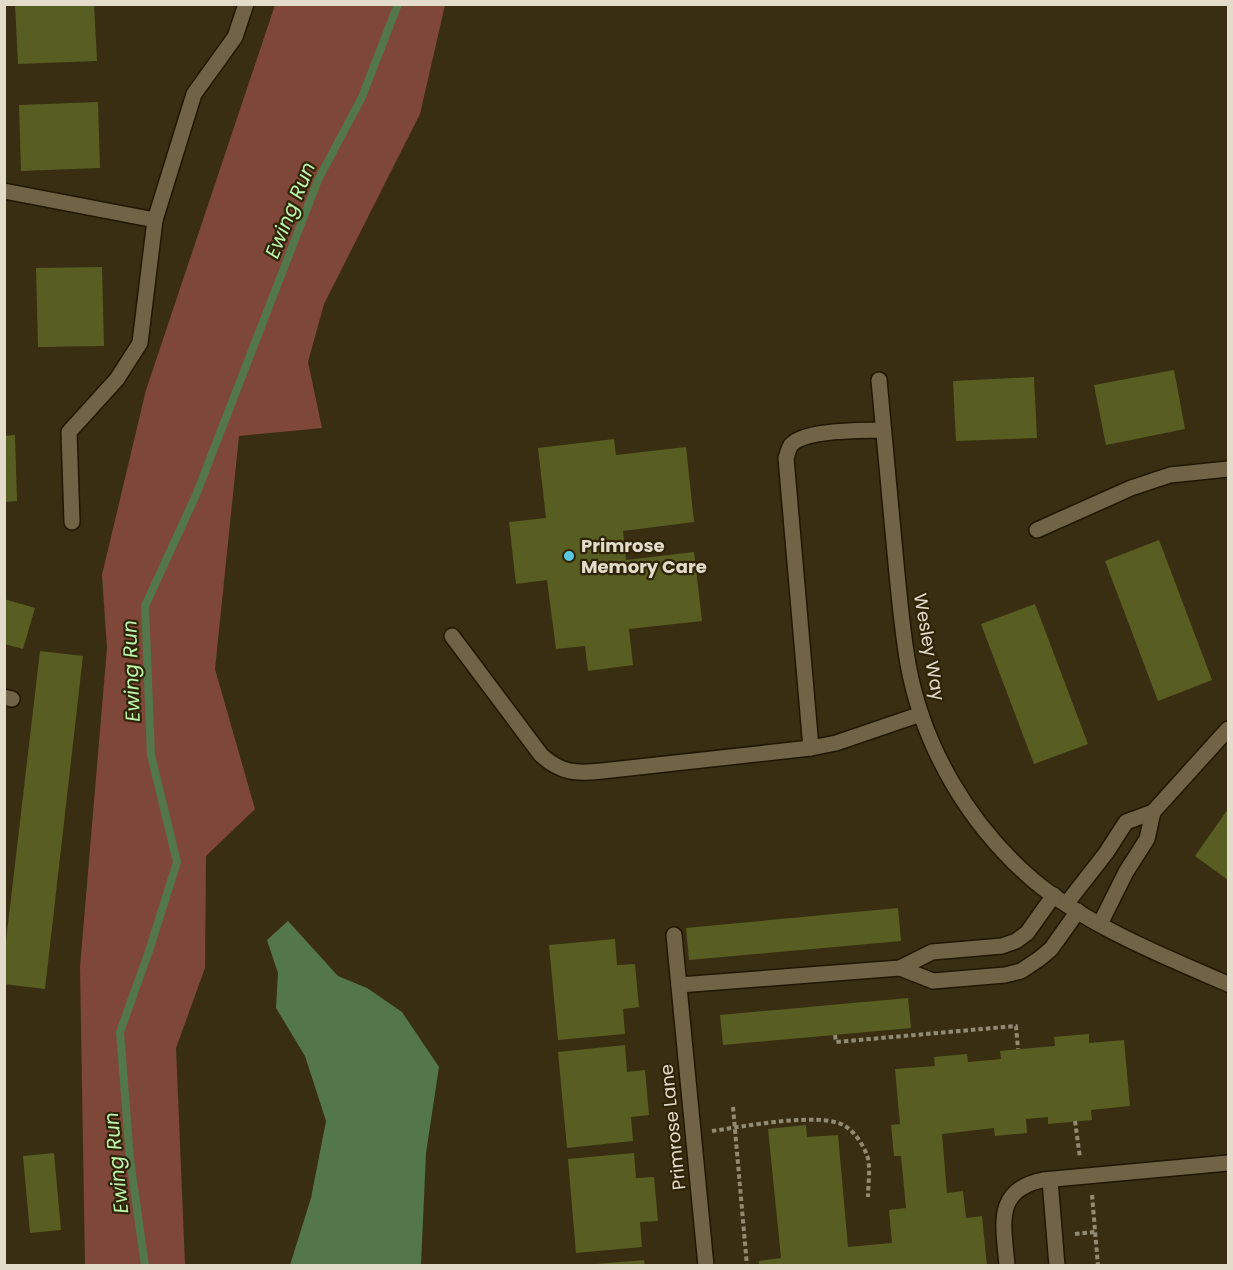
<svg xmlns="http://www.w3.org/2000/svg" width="1233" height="1270" font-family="Poppins,sans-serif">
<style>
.forest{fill:#7f4737}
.water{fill:#537748}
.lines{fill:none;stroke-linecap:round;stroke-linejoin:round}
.stream{stroke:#537748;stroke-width:8}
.building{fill:#585d22}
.minor-casing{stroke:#211600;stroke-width:18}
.path{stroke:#928a73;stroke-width:4;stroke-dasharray:4.5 3;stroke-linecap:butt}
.minor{stroke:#706346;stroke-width:15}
.poi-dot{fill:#57c9e2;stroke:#2f2407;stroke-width:2}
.labels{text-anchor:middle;stroke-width:4.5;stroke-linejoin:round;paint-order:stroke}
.poi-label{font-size:18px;font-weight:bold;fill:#e3dccb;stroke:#2f2407;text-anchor:start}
.street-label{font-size:18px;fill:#e3dccb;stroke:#2f2407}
.water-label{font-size:20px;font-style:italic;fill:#bef5ae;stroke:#2f2407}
</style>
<rect width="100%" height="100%" fill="#392e11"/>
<path class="forest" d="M 275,5 L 445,5 L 420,114 L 324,304 L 308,362 L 322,428 L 239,436 L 215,669 L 255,809 L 206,856 L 205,968 L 176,1048 L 185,1265 L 85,1265 L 80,967 L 107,648 L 102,575 L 146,390 Z"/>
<path class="water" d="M 288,921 L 338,976 L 367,988 L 402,1012 L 439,1067 L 426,1153 L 421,1265 L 290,1265 L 311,1198 L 326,1121 L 305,1056 L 276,1008 L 278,973 L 267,940 Z"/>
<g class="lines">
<path class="stream" d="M 145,1266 L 130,1159 L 120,1032 L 149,951 L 177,862 L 151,755 L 145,606 L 196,495 L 318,180 L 362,97 L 398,4"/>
</g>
<g class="building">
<path d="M 15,4 L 94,4 L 97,61 L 18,64 Z"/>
<path d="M 98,102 L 100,168 L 21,171 L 19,105 Z"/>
<path d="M 102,267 L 104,346 L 38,347 L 36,268 Z"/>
<path d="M 1174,370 L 1185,429 L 1106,445 L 1094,385 Z"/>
<path d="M 1034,377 L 1037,438 L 956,441 L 953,381 Z"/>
<path d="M 15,435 L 17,501 L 4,502 L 4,436 Z"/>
<path d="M 614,439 L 616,455 L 686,447 L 694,522 L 623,531 L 626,560 L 694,552 L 702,621 L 629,629 L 633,665 L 588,671 L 585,646 L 556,649 L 547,580 L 516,584 L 509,522 L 546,518 L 538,448 Z"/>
<path d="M 1159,540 L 1212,680 L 1158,701 L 1105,561 Z"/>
<path d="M 4,599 L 35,608 L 23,649 L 4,644 Z"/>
<path d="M 1035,604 L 1088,744 L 1034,764 L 981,624 Z"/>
<path d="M 40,651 L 83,656 L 45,989 L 4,984 L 4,958 Z"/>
<path d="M 1228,809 L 1228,880 L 1195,856 Z"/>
<path d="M 898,908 L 901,941 L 689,960 L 686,928 Z"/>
<path d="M 615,939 L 617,965 L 635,964 L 639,1007 L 623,1009 L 625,1034 L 558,1040 L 549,945 Z"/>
<path d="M 908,998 L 911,1028 L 723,1045 L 720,1015 Z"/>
<path d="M 1089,1034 L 1089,1043 L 1124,1040 L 1130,1106 L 1091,1110 L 1092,1120 L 1048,1124 L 1048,1117 L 1026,1119 L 1027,1133 L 995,1136 L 994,1128 L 942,1134 L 947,1193 L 963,1191 L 966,1218 L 982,1216 L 987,1266 L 759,1266 L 759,1261 L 781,1258 L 768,1129 L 806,1125 L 807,1137 L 838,1135 L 848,1247 L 892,1243 L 889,1210 L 906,1208 L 901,1156 L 894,1156 L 891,1125 L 900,1124 L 895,1069 L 935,1066 L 934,1057 L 967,1054 L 968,1062 L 1001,1059 L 1000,1051 L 1055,1046 L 1054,1037 Z"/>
<path d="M 625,1045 L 627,1072 L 645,1070 L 649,1115 L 631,1117 L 633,1141 L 567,1148 L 558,1052 Z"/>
<path d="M 54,1153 L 61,1230 L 30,1233 L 23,1156 Z"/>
<path d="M 634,1153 L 636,1178 L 654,1177 L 658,1221 L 640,1222 L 642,1247 L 576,1253 L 568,1159 Z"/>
<path d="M 644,1260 L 645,1266 L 596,1266 L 596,1264 Z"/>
</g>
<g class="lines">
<g class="minor-casing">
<g id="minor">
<path d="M 4,191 L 155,220"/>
<path d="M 879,380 C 884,434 889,488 894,542 C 898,583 901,624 908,664 C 923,747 969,825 1033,880 C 1088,926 1163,956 1228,984"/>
<path d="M 72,522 L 69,432 L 117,379 L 140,343 L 155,220 L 194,94 L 235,37 L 246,4"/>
<path d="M 1037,530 L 1131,488 L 1170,475 L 1228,469"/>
<path d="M 452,636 L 541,755 C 561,773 576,774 602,771 L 811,748 L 836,743 L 921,714"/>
<path d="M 4,697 L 12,699"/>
<path d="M 811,748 L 786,458 C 787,455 789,448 791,445 C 805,429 862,431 883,430"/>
<path d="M 1067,903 L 1106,853 L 1126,822 L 1153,812"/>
<path d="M 1100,924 L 1126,872 L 1147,839 L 1153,812 L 1228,729"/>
<path d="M 674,935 L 706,1266"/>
<path d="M 900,968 L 933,981 L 1005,975 L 1021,971 L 1039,959 L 1051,949 L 1078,911"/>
<path d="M 679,985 L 900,968 L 932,952 L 1002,946 L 1016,941 L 1027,933 L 1054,895"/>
<path d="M 1050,1180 L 1057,1266"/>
<path d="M 1007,1266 C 1004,1226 993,1190 1043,1180 L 1228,1163"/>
</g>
</g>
<g class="path">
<path d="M 835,1035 L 836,1042 L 1016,1026 L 1018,1049"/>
<path d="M 733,1107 L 747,1266"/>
<path d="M 1075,1121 L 1080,1158"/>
<path d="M 712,1131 C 741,1127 821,1111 845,1126 C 855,1132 863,1145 867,1155 C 871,1168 868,1184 868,1197"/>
<path d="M 1092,1195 L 1098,1266"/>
<path d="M 1075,1234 L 1095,1232"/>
</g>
<use href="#minor" class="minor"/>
</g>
<circle class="poi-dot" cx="569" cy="556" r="6"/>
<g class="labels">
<g class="poi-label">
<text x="581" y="552">Primrose<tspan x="581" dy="21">Memory Care</tspan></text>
</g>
<g class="street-label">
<text transform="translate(929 647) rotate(80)" y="6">Wesley Way</text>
<text transform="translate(673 1127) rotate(-96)" y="6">Primrose Lane</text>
</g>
<g class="water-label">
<text transform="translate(290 210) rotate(-68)" y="7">Ewing Run</text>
<text transform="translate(131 671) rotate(-92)" y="7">Ewing Run</text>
<text transform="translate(116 1163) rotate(-96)" y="7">Ewing Run</text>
</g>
</g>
<rect width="1233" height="1270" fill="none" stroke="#e3dccb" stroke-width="12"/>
</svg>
